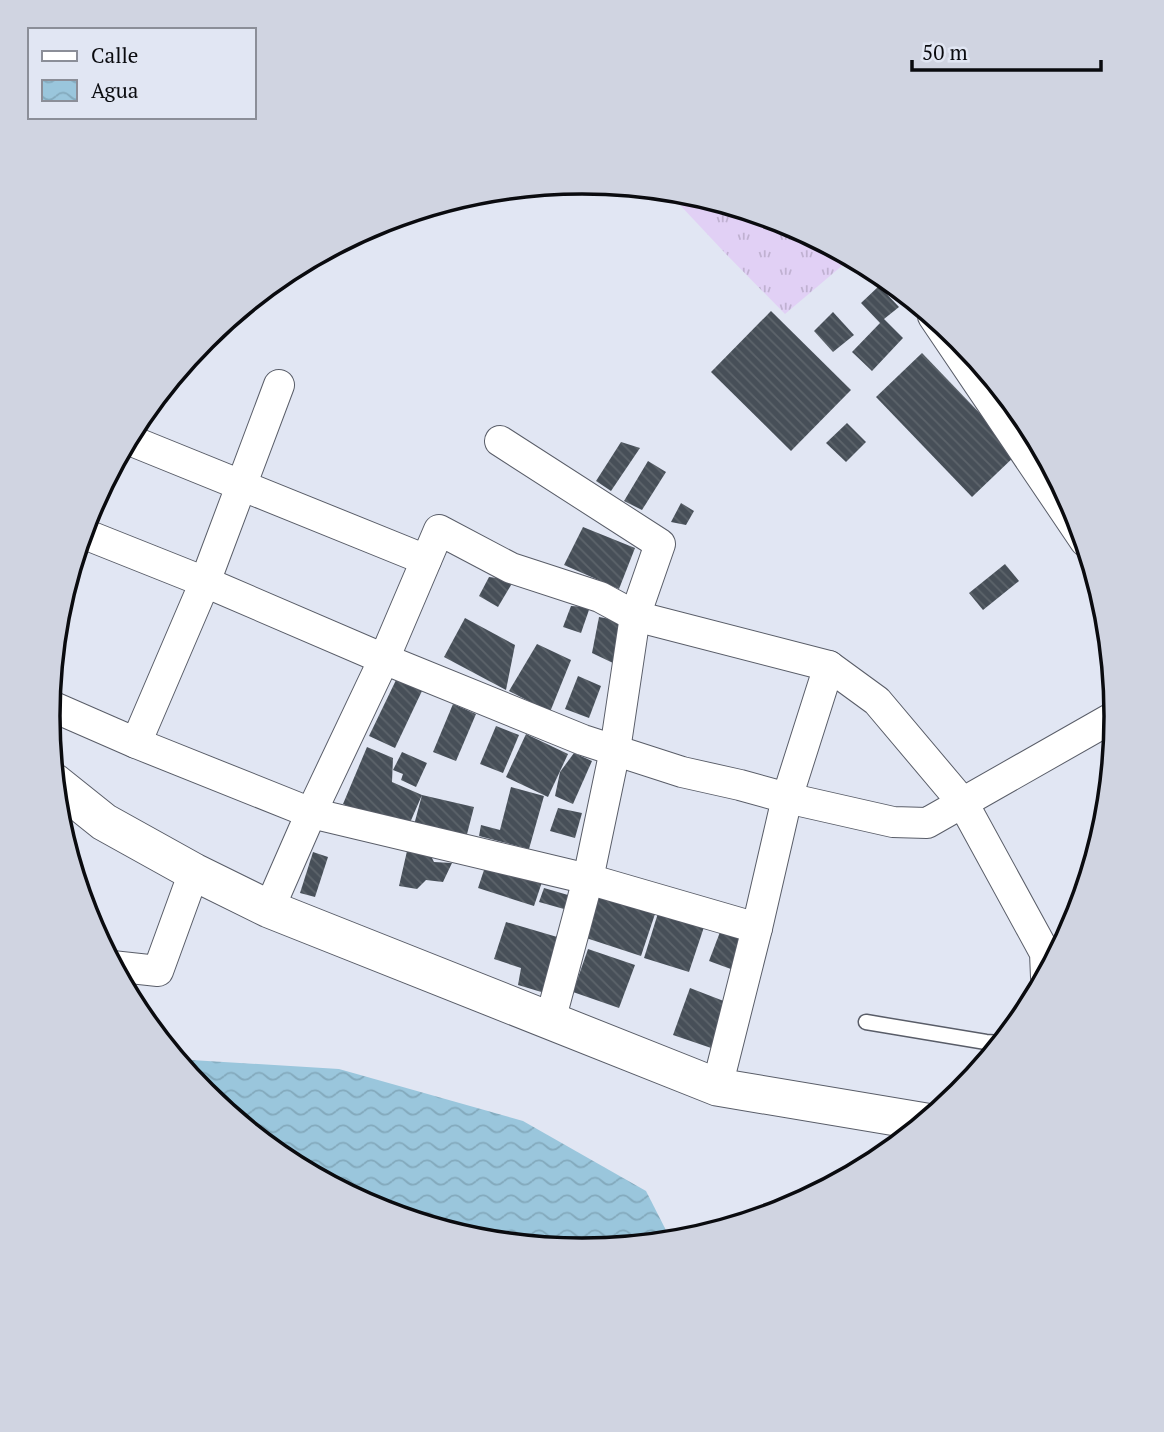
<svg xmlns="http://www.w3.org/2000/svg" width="1164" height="1432" font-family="'PT Serif',serif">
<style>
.grass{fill:url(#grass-tufts)}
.water{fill:url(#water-waves)}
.building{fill:url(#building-back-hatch)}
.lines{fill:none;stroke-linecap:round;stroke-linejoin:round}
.service-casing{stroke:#595d68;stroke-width:17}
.minor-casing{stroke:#595d68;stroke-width:32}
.tertiary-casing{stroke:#595d68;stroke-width:39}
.service{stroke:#fff;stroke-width:14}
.minor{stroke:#fff;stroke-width:30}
.tertiary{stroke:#fff;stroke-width:37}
.rim{fill:none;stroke:#0a0b0f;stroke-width:3.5}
</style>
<defs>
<pattern id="grass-tufts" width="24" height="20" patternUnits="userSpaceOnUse" patternTransform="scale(1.75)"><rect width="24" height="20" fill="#e1d0f5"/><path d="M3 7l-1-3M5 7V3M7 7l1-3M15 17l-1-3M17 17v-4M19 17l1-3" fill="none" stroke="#c0b1d1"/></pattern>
<pattern id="water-waves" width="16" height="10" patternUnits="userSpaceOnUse" patternTransform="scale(1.75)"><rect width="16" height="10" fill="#9ac6dc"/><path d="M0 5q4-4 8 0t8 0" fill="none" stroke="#83a9bc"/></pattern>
<pattern id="building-back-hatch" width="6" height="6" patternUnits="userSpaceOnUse" patternTransform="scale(1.75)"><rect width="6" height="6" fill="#474f58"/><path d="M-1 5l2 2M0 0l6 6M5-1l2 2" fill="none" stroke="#5d646b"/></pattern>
</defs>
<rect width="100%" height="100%" fill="#e1e6f3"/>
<path class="grass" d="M 665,189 L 687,192 L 787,222 L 845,253 L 850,259 L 785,314 L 725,253 Z"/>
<path class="water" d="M 175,1059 L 339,1069 L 523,1121 L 646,1191 L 672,1242 L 582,1251 L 477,1240 L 377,1210 L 285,1160 L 204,1094 Z"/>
<g class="building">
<path d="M 879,286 L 899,307 L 884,319 L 903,338 L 872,371 L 852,352 L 880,323 L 861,303 Z"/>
<path d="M 771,311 L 851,390 L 791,451 L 711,372 Z"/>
<path d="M 833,312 L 854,335 L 833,352 L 814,331 Z"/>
<path d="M 922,353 L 1018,453 L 972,497 L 876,397 Z"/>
<path d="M 847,423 L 866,442 L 846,462 L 826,443 Z"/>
<path d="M 621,442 L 640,448 L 611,491 L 596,481 Z"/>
<path d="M 648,461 L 666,472 L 642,510 L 624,501 Z"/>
<path d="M 681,503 L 694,511 L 686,525 L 671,522 Z"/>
<path d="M 583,527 L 635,548 L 619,589 L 564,565 Z"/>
<path d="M 1005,564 L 1019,581 L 983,610 L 969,593 Z"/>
<path d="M 489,577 L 514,580 L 498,607 L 479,596 Z"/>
<path d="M 571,606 L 590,607 L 581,633 L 563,627 Z"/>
<path d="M 599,617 L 621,621 L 613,663 L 592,653 Z"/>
<path d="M 465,618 L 515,645 L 506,690 L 444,657 Z"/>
<path d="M 537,644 L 571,660 L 550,712 L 509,691 Z"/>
<path d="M 578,676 L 601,686 L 589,718 L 565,709 Z"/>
<path d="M 397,678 L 422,691 L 395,748 L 369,736 Z"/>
<path d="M 453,704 L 476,714 L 456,761 L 433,752 Z"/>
<path d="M 496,726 L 519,735 L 503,773 L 480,764 Z"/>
<path d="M 526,734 L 568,754 L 548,797 L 506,777 Z"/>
<path d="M 367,747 L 393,758 L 392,782 L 422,795 L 474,807 L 466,838 L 414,825 L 422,795 L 409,825 L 394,825 L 343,804 Z"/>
<path d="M 402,752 L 427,763 L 416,787 L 401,780 L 403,774 L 393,770 Z"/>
<path d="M 574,753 L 592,761 L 573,804 L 555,796 L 560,772 Z"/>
<path d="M 511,787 L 544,796 L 529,849 L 479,836 L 481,825 L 500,830 Z"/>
<path d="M 558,808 L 582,813 L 575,838 L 550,831 Z"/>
<path d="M 407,851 L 431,856 L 434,862 L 452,863 L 443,882 L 426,880 L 417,889 L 399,886 Z"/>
<path d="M 313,852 L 328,857 L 315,897 L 300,893 Z"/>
<path d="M 487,861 L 543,879 L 534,906 L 478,888 Z"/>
<path d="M 544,888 L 568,895 L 564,909 L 539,902 Z"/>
<path d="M 595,891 L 656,911 L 641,956 L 580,936 Z"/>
<path d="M 659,910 L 705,924 L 689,972 L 644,958 Z"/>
<path d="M 506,922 L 564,939 L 548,994 L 518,985 L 521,968 L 494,959 Z"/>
<path d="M 720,932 L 750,942 L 739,972 L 709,961 Z"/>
<path d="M 588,949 L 635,965 L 619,1008 L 573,992 Z"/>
<path d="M 690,988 L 734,1005 L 720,1051 L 673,1035 Z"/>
</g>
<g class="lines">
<g class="service-casing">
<path id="service" d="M 866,1022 L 986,1042 L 1002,1043"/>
</g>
<g class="minor-casing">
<g id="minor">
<path d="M 933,316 L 1085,541"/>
<path d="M 127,439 L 426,560"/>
<path d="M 500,441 L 660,544 L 635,616 L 615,750 L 588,879 L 550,1021"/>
<path d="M 82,533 L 205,582 L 384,659 L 583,740 L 682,772 L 740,785 L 787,798 L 893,822 L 927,823 L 1117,715"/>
<path d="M 49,705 L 136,743 L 311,813 L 588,879 L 757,928"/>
<path d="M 136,743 L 205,582 L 279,385"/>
<path d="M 269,909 L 311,813 L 384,659 L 439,530 L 511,568 L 600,597 L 635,616 L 829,666 L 877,701 L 963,803 L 1045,953 L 1046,977"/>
<path d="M 112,966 L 158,971 L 194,872"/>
<path d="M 717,1087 L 757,928 L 787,798 L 829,666"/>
</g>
</g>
<g class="tertiary-casing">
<path id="tertiary" d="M 54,782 L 104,822 L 194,872 L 269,909 L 717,1087 L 926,1122"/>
</g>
<use href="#service" class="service"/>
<use href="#minor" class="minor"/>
<use href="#tertiary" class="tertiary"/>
</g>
<path d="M0 0H1164V1432H0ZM60 716a522 522 0 1 1 1044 0a522 522 0 1 1-1044 0Z" fill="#d0d4e1" fill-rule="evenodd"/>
<path class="rim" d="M60 716a522 522 0 1 1 1044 0a522 522 0 1 1-1044 0Z"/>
<rect x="28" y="28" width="228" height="91" fill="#e1e6f3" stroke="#8b8e98" stroke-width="2"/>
<rect x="42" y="51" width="35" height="10" fill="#ffffff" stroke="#8b8e98" stroke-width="2"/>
<text x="91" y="63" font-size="21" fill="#0a0b0f">Calle</text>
<rect x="42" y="80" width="35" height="21" fill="url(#water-waves)" stroke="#8b8e98" stroke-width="2"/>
<text x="91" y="98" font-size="21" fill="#0a0b0f">Agua</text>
<path d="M912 60v10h189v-10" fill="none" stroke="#0a0b0f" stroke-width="3.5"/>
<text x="922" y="60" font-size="21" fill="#0a0b0f" stroke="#e1e6f3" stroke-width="5" paint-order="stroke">50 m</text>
</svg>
